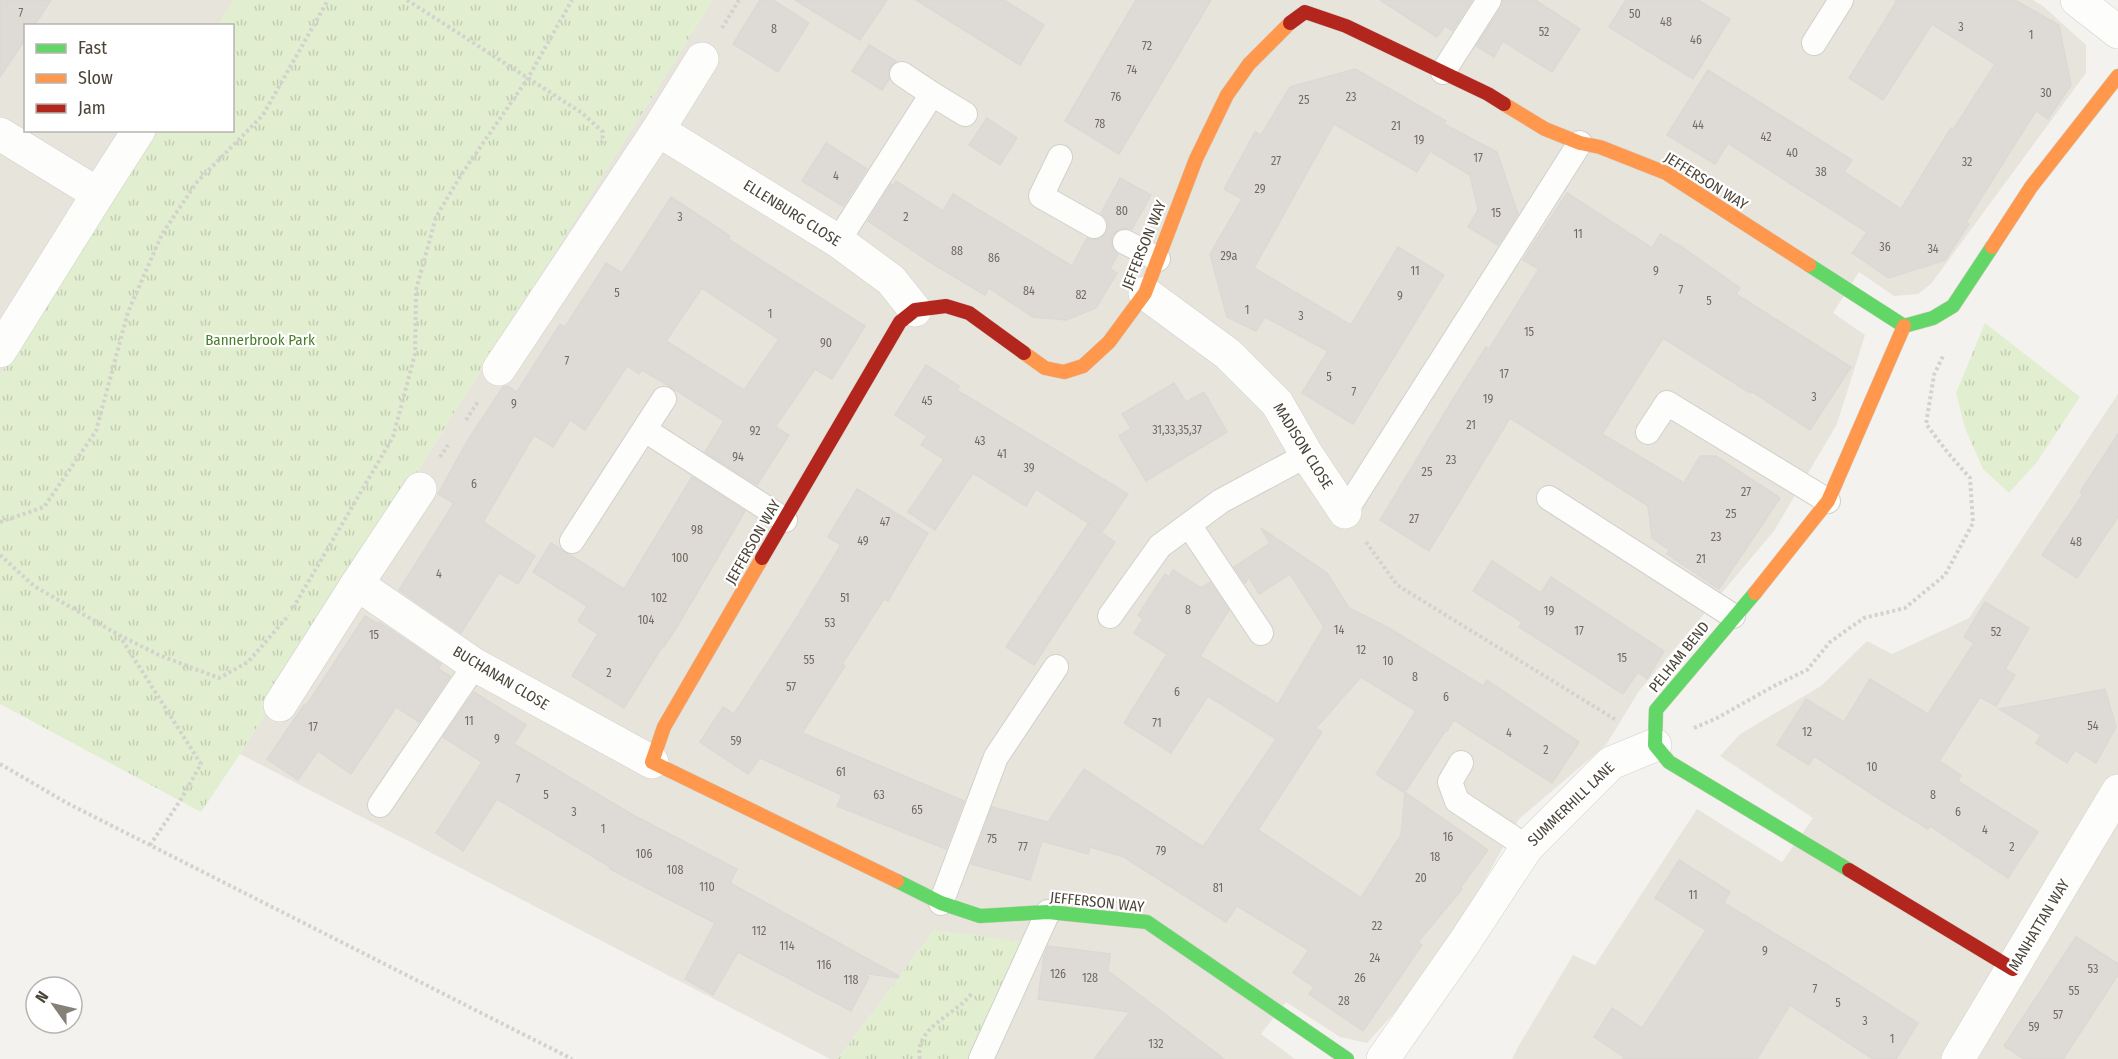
<svg xmlns="http://www.w3.org/2000/svg" width="2118" height="1059" font-family="'Fira Sans Condensed',sans-serif">
<style>
.residential{fill:#e7e4dc}
.park{fill:url(#park-tufts)}
.building{fill:#dedbd6;stroke:#dcd9d4;stroke-width:1.5;fill-rule:evenodd}
.lines{fill:none;stroke-linecap:round;stroke-linejoin:round}
.lane-casing{stroke:#d2d0cb;stroke-width:26}
.street-casing{stroke:#d2d0cb;stroke-width:34}
.fast-casing{stroke:#d3cfc5;stroke-width:15}
.slow-casing{stroke:#d3cfc5;stroke-width:15}
.jam-casing{stroke:#d3cfc5;stroke-width:15}
.path{stroke:#d3d2cc;stroke-width:4;stroke-dasharray:3 3;stroke-linecap:butt}
.lane{stroke:#fdfdfc;stroke-width:24}
.street{stroke:#fdfdfc;stroke-width:33}
.fast{stroke:#63d668;stroke-width:14}
.slow{stroke:#ff974d;stroke-width:14}
.jam{stroke:#b3261e;stroke-width:14}
.labels{text-anchor:middle;stroke-width:4.5;stroke-linejoin:round;paint-order:stroke}
.number-label{font-size:12px;fill:#706a61}
.street-label{font-size:15px;fill:#4b4439;stroke:#fff}
.park-label{font-size:15px;fill:#4a7f2a;stroke:#fff}
</style>
<defs>
<pattern id="park-tufts" width="24" height="20" patternUnits="userSpaceOnUse" patternTransform="scale(1.5)"><rect width="24" height="20" fill="#e1eecf"/><path d="M3 7l-1-3M5 7V3M7 7l1-3M15 17l-1-3M17 17v-4M19 17l1-3" fill="none" stroke="#c3cdb2"/></pattern>
</defs>
<rect width="100%" height="100%" fill="#f4f2ee"/>
<g class="residential">
<path d="M 0,0 L 234,0 L 218,25 L 26,26 L 26,130 L 153,131 L 0,375 Z"/>
<path d="M 713,0 L 2033,0 L 2043,6 L 2086,45 L 2086,73 L 1931,284 L 1918,294 L 1894,296 L 1859,272 L 1833,313 L 1865,335 L 1837,424 L 1774,531 L 1639,691 L 1606,745 L 1519,819 L 1435,968 L 1367,1043 L 1340,1037 L 1286,1002 L 1261,1034 L 1295,1059 L 971,1059 L 934,930 L 838,1059 L 830,1059 L 240,754 Z"/>
<path d="M 2118,394 L 2118,1059 L 1512,1059 L 1519,1045 L 1573,955 L 1595,965 L 1697,809 L 1782,862 L 1813,818 L 1720,756 L 1740,734 L 1821,686 L 1867,641 L 1892,654 L 1969,618 Z"/>
</g>
<g class="park">
<path d="M 234,0 L 713,0 L 240,754 L 201,812 L 0,704 L 0,375 L 153,131 L 232,130 L 232,26 L 218,25 Z"/>
<path d="M 1985,323 L 2080,397 L 2037,462 L 2009,493 L 1983,469 L 1965,428 L 1956,393 Z"/>
<path d="M 934,930 L 1024,942 L 971,1059 L 838,1059 Z"/>
</g>
<g class="building">
<path d="M 0,0 L 51,0 L 34,26 L 26,26 L 26,38 L 0,77 Z"/>
<path d="M 760,0 L 773,0 L 809,23 L 778,72 L 733,44 Z"/>
<path d="M 795,0 L 887,0 L 860,40 Z"/>
<path d="M 916,0 L 1004,0 L 1044,25 L 1020,65 Z"/>
<path d="M 1136,0 L 1211,0 L 1119,154 L 1065,121 Z"/>
<path d="M 1380,0 L 1472,0 L 1452,31 L 1445,26 L 1437,37 Z"/>
<path d="M 1503,0 L 1535,0 L 1580,29 L 1552,72 L 1503,41 L 1494,57 L 1476,46 L 1501,8 Z"/>
<path d="M 1626,0 L 1698,0 L 1730,19 L 1693,79 L 1609,27 Z"/>
<path d="M 1895,0 L 2015,0 L 2059,25 L 2071,85 L 2048,119 L 2036,111 L 1966,222 L 1969,224 L 1945,260 L 1889,278 L 1852,253 L 1867,232 L 1791,184 L 1728,143 L 1715,164 L 1667,135 L 1708,70 L 1852,160 L 1844,172 L 1901,209 L 1951,128 L 1953,130 L 1995,64 L 1932,24 L 1883,100 L 1849,78 L 1897,1 Z"/>
<path d="M 869,45 L 896,61 L 890,67 L 888,73 L 889,79 L 882,90 L 852,71 Z"/>
<path d="M 1355,69 L 1446,121 L 1444,124 L 1497,152 L 1518,214 L 1498,245 L 1468,227 L 1478,210 L 1470,175 L 1430,151 L 1417,172 L 1334,124 L 1254,268 L 1351,325 L 1398,247 L 1444,275 L 1353,424 L 1302,393 L 1328,351 L 1265,317 L 1256,331 L 1227,317 L 1210,254 L 1242,199 L 1224,189 L 1255,132 L 1261,135 L 1290,87 Z"/>
<path d="M 987,118 L 1017,138 L 1000,165 L 969,145 Z"/>
<path d="M 826,143 L 867,169 L 843,206 L 802,181 Z"/>
<path d="M 1120,178 L 1151,195 L 1132,229 L 1125,228 L 1118,230 L 1112,236 L 1111,242 L 1113,249 L 1118,254 L 1110,269 L 1117,273 L 1096,308 L 1066,320 L 1033,317 L 989,288 L 985,295 L 933,264 L 868,221 L 891,184 L 893,186 L 896,181 L 943,211 L 953,194 L 1072,266 L 1087,238 L 1094,240 L 1101,239 L 1107,232 L 1108,226 L 1107,219 L 1101,213 Z"/>
<path d="M 1567,193 L 1652,248 L 1660,234 L 1682,247 L 1740,288 L 1736,294 L 1851,367 L 1810,430 L 1751,391 L 1750,393 L 1663,338 L 1602,434 L 1684,483 L 1700,456 L 1716,456 L 1780,498 L 1719,589 L 1667,554 L 1669,550 L 1652,538 L 1648,506 L 1510,418 L 1429,551 L 1380,520 L 1455,396 L 1486,347 L 1489,349 L 1539,269 L 1523,260 Z"/>
<path d="M 671,197 L 730,236 L 728,239 L 865,326 L 832,379 L 815,369 L 775,427 L 789,435 L 757,485 L 705,452 L 724,421 L 671,387 L 642,370 L 639,374 L 627,366 L 585,430 L 570,420 L 553,447 L 534,435 L 483,522 L 535,556 L 518,584 L 499,573 L 461,633 L 399,590 L 454,503 L 438,494 L 468,440 L 503,387 L 508,386 L 517,392 L 560,324 L 565,327 L 606,263 L 622,273 ZM 702,288 L 779,339 L 744,390 L 666,341 Z"/>
<path d="M 926,365 L 959,386 L 957,390 L 1128,494 L 1102,532 L 1036,489 L 1026,506 L 973,473 L 935,530 L 908,512 L 944,459 L 921,445 L 927,436 L 895,415 Z"/>
<path d="M 1174,383 L 1186,402 L 1204,392 L 1227,432 L 1146,481 L 1119,436 L 1131,428 L 1122,414 Z"/>
<path d="M 2118,434 L 2118,517 L 2077,578 L 2042,555 L 2083,494 L 2080,492 Z"/>
<path d="M 692,477 L 745,511 L 678,625 L 663,648 L 662,647 L 624,708 L 572,676 L 598,634 L 578,621 L 587,606 L 533,572 L 551,543 L 624,589 Z"/>
<path d="M 857,489 L 928,533 L 888,601 L 884,599 L 842,664 L 845,666 L 802,733 L 964,801 L 946,849 L 837,806 L 842,795 L 760,758 L 748,774 L 700,742 L 723,707 L 734,714 L 794,622 L 841,545 L 828,537 Z"/>
<path d="M 1088,524 L 1115,542 L 1034,665 L 1006,647 Z"/>
<path d="M 1261,528 L 1327,573 L 1349,608 L 1389,628 L 1483,686 L 1487,680 L 1579,742 L 1552,783 L 1454,720 L 1447,731 L 1446,730 L 1405,792 L 1488,850 L 1460,888 L 1462,889 L 1418,942 L 1422,945 L 1363,1031 L 1309,994 L 1314,987 L 1293,973 L 1309,950 L 1237,906 L 1226,922 L 1124,857 L 1090,847 L 1088,854 L 1042,841 L 1030,880 L 971,864 L 992,807 L 1048,822 L 1084,769 L 1203,847 L 1276,739 L 1208,696 L 1171,753 L 1124,723 L 1167,654 L 1134,633 L 1143,619 L 1138,615 L 1165,574 L 1169,577 L 1173,570 L 1201,588 L 1210,582 L 1229,610 L 1200,656 L 1278,704 L 1324,627 L 1290,574 L 1259,594 L 1249,577 L 1245,583 L 1234,567 L 1270,543 ZM 1361,677 L 1416,711 L 1376,774 L 1405,793 L 1401,835 L 1361,898 L 1258,830 L 1322,732 L 1316,728 Z"/>
<path d="M 1492,561 L 1541,593 L 1551,577 L 1664,651 L 1647,679 L 1638,672 L 1623,694 L 1519,627 L 1522,622 L 1473,591 Z"/>
<path d="M 1985,602 L 2029,628 L 2005,669 L 2015,675 L 1996,706 L 1980,697 L 1939,761 L 1961,775 L 1958,781 L 2038,832 L 2008,878 L 1930,826 L 1928,829 L 1884,802 L 1814,756 L 1809,765 L 1777,745 L 1806,699 L 1844,722 L 1870,679 L 1928,714 L 1974,643 L 1964,637 Z"/>
<path d="M 365,616 L 378,624 L 379,622 L 441,664 L 438,669 L 450,676 L 419,722 L 396,707 L 351,774 L 318,751 L 298,780 L 267,759 L 304,705 L 306,706 Z"/>
<path d="M 2105,689 L 2116,727 L 2096,763 L 2075,750 L 2067,763 L 2036,743 L 2041,735 L 1999,709 Z"/>
<path d="M 474,692 L 526,725 L 514,744 L 633,815 L 737,869 L 730,883 L 899,976 L 898,978 L 862,973 L 869,977 L 851,1011 L 738,952 L 713,995 L 685,979 L 715,923 L 610,869 L 612,868 L 497,799 L 463,851 L 436,833 L 482,762 L 443,737 Z"/>
<path d="M 1679,860 L 1730,892 L 1724,903 L 1829,966 L 1918,1023 L 1896,1059 L 1873,1059 L 1790,1005 L 1757,1059 L 1622,1059 L 1624,1057 L 1594,1037 L 1612,1008 L 1642,1028 L 1706,930 L 1655,898 Z"/>
<path d="M 2076,937 L 2118,964 L 2118,975 L 2063,1059 L 2024,1059 L 2004,1046 Z"/>
<path d="M 1048,946 L 1110,954 L 1108,971 L 1224,1059 L 1094,1059 L 1130,1012 L 1038,999 L 1044,956 Z"/>
</g>
<g class="lines">
<g class="lane-casing">
<g id="lane">
<path d="M 1814,43 L 1841,0"/>
<path d="M 1443,72 L 1489,0"/>
<path d="M 932,94 L 965,114"/>
<path d="M 1060,157 L 1041,196 L 1094,226"/>
<path d="M 838,241 L 932,94 L 902,74"/>
<path d="M 1125,242 L 1158,259"/>
<path d="M 645,430 L 785,520"/>
<path d="M 1648,432 L 1667,403 L 1828,501"/>
<path d="M 1549,498 L 1733,616"/>
<path d="M 1345,512 L 1580,143"/>
<path d="M 1189,525 L 1261,633"/>
<path d="M 572,541 L 664,399"/>
<path d="M 1110,616 L 1160,546 L 1221,501 L 1307,455"/>
<path d="M 1461,763 L 1450,782 L 1457,801 L 1527,847"/>
<path d="M 380,805 L 475,665"/>
<path d="M 941,903 L 996,757 L 1056,667"/>
<path d="M 981,1059 L 1048,912"/>
</g>
</g>
<g class="street-casing">
<g id="street">
<path d="M 2077,0 L 2118,32"/>
<path d="M 702,59 L 658,130 L 838,241 L 891,280 L 915,310"/>
<path d="M 0,134 L 98,194 L 0,351"/>
<path d="M 98,194 L 139,130"/>
<path d="M 1145,293 L 1228,354 L 1277,403 L 1307,455 L 1345,512"/>
<path d="M 499,369 L 658,130"/>
<path d="M 357,584 L 420,489"/>
<path d="M 280,705 L 357,584 L 475,665 L 652,762"/>
<path d="M 1383,1059 L 1464,943 L 1527,847 L 1611,763 L 1655,745"/>
<path d="M 1958,1059 L 2118,791"/>
</g>
</g>
<g class="fast-casing">
<g id="fast">
<path d="M 1809,265 L 1904,326 L 1933,318 L 1953,306 L 1992,247"/>
<path d="M 1755,593 L 1656,710 L 1655,745 L 1669,762 L 1849,870"/>
<path d="M 897,881 L 941,903 L 980,916 L 1048,912 L 1147,922 L 1347,1059"/>
</g>
</g>
<g class="slow-casing">
<g id="slow">
<path d="M 1504,104 L 1545,129 L 1580,143 L 1600,147 L 1666,173 L 1809,265"/>
<path d="M 1992,247 L 2031,187 L 2118,76"/>
<path d="M 1024,353 L 1045,368 L 1064,372 L 1083,366 L 1109,342 L 1145,293 L 1196,159 L 1227,95 L 1249,64 L 1290,23"/>
<path d="M 762,558 L 664,727 L 652,762 L 897,881"/>
<path d="M 1755,593 L 1828,501 L 1904,326"/>
</g>
</g>
<g class="jam-casing">
<g id="jam">
<path d="M 1290,23 L 1305,12 L 1346,26 L 1488,94 L 1504,104"/>
<path d="M 762,558 L 900,322 L 915,310 L 946,306 L 969,313 L 1024,353"/>
<path d="M 1849,870 L 2013,969"/>
</g>
</g>
<g class="path">
<path d="M 407,0 L 582,113 L 603,132 L 602,143"/>
<path d="M 722,28 L 739,0"/>
<path d="M 466,420 L 479,400"/>
<path d="M 440,457 L 448,445"/>
<path d="M 0,522 L 44,507 L 96,431 L 128,312 L 162,234 L 197,182 L 263,115 L 328,0"/>
<path d="M 1366,542 L 1397,585 L 1616,720"/>
<path d="M 0,555 L 34,586 L 119,635 L 159,655 L 219,678 L 248,662 L 289,615"/>
<path d="M 293,608 L 393,437 L 415,354 L 416,290 L 436,217 L 461,175 L 528,78 L 572,0"/>
<path d="M 119,635 L 201,764 L 180,801 L 150,845"/>
<path d="M 1694,728 L 1717,718 L 1774,686 L 1807,670 L 1830,642 L 1864,618 L 1905,608 L 1945,575 L 1973,523 L 1970,478 L 1948,453 L 1926,424 L 1934,375 L 1943,356"/>
<path d="M 0,764 L 67,803 L 572,1059"/>
<path d="M 920,1059 C 913,1028 956,1015 972,993"/>
</g>
<use href="#lane" class="lane"/>
<use href="#street" class="street"/>
<use href="#fast" class="fast"/>
<use href="#slow" class="slow"/>
<use href="#jam" class="jam"/>
</g>
<g class="labels">
<g class="number-label">
<text x="21" y="17">7</text>
<text x="1635" y="18">50</text>
<text x="1666" y="26">48</text>
<text x="1961" y="31">3</text>
<text x="774" y="33">8</text>
<text x="1544" y="36">52</text>
<text x="2031" y="39">1</text>
<text x="1696" y="44">46</text>
<text x="1147" y="50">72</text>
<text x="1132" y="74">74</text>
<text x="2046" y="97">30</text>
<text x="1116" y="101">76</text>
<text x="1351" y="101">23</text>
<text x="1304" y="104">25</text>
<text x="1100" y="128">78</text>
<text x="1698" y="129">44</text>
<text x="1396" y="130">21</text>
<text x="1766" y="141">42</text>
<text x="1419" y="144">19</text>
<text x="1792" y="157">40</text>
<text x="1478" y="162">17</text>
<text x="1276" y="165">27</text>
<text x="1967" y="166">32</text>
<text x="1821" y="176">38</text>
<text x="836" y="180">4</text>
<text x="1260" y="193">29</text>
<text x="1122" y="215">80</text>
<text x="1496" y="217">15</text>
<text x="680" y="221">3</text>
<text x="906" y="221">2</text>
<text x="1578" y="238">11</text>
<text x="1885" y="251">36</text>
<text x="1933" y="253">34</text>
<text x="957" y="255">88</text>
<text x="1229" y="260">29a</text>
<text x="994" y="262">86</text>
<text x="1415" y="275">11</text>
<text x="1656" y="275">9</text>
<text x="1681" y="294">7</text>
<text x="1029" y="295">84</text>
<text x="617" y="297">5</text>
<text x="1081" y="299">82</text>
<text x="1400" y="300">9</text>
<text x="1709" y="305">5</text>
<text x="1247" y="314">1</text>
<text x="770" y="318">1</text>
<text x="1301" y="320">3</text>
<text x="1529" y="336">15</text>
<text x="826" y="347">90</text>
<text x="567" y="365">7</text>
<text x="1504" y="378">17</text>
<text x="1329" y="381">5</text>
<text x="1354" y="396">7</text>
<text x="1814" y="401">3</text>
<text x="1488" y="403">19</text>
<text x="927" y="405">45</text>
<text x="514" y="408">9</text>
<text x="1471" y="429">21</text>
<text x="1177" y="434">31,33,35,37</text>
<text x="755" y="435">92</text>
<text x="980" y="445">43</text>
<text x="1002" y="458">41</text>
<text x="738" y="461">94</text>
<text x="1451" y="464">23</text>
<text x="1029" y="472">39</text>
<text x="1427" y="476">25</text>
<text x="474" y="488">6</text>
<text x="1746" y="496">27</text>
<text x="1731" y="518">25</text>
<text x="1414" y="523">27</text>
<text x="885" y="526">47</text>
<text x="697" y="534">98</text>
<text x="1716" y="541">23</text>
<text x="863" y="545">49</text>
<text x="2076" y="546">48</text>
<text x="680" y="562">100</text>
<text x="1701" y="563">21</text>
<text x="439" y="578">4</text>
<text x="659" y="602">102</text>
<text x="845" y="602">51</text>
<text x="1188" y="614">8</text>
<text x="1549" y="615">19</text>
<text x="646" y="624">104</text>
<text x="830" y="627">53</text>
<text x="1339" y="634">14</text>
<text x="1579" y="635">17</text>
<text x="1996" y="636">52</text>
<text x="374" y="639">15</text>
<text x="1361" y="654">12</text>
<text x="1622" y="662">15</text>
<text x="809" y="664">55</text>
<text x="1388" y="665">10</text>
<text x="609" y="677">2</text>
<text x="1415" y="681">8</text>
<text x="791" y="691">57</text>
<text x="1177" y="696">6</text>
<text x="1446" y="701">6</text>
<text x="469" y="725">11</text>
<text x="1157" y="727">71</text>
<text x="2093" y="730">54</text>
<text x="313" y="731">17</text>
<text x="1807" y="736">12</text>
<text x="1509" y="737">4</text>
<text x="497" y="743">9</text>
<text x="736" y="745">59</text>
<text x="1546" y="754">2</text>
<text x="1872" y="771">10</text>
<text x="841" y="776">61</text>
<text x="518" y="783">7</text>
<text x="546" y="799">5</text>
<text x="879" y="799">63</text>
<text x="1933" y="799">8</text>
<text x="917" y="814">65</text>
<text x="574" y="816">3</text>
<text x="1958" y="816">6</text>
<text x="603" y="833">1</text>
<text x="1985" y="834">4</text>
<text x="1448" y="841">16</text>
<text x="992" y="843">75</text>
<text x="1023" y="851">77</text>
<text x="2012" y="851">2</text>
<text x="1161" y="855">79</text>
<text x="644" y="858">106</text>
<text x="1435" y="861">18</text>
<text x="675" y="874">108</text>
<text x="1421" y="882">20</text>
<text x="707" y="891">110</text>
<text x="1218" y="892">81</text>
<text x="1693" y="899">11</text>
<text x="1377" y="930">22</text>
<text x="759" y="935">112</text>
<text x="787" y="950">114</text>
<text x="1765" y="955">9</text>
<text x="1375" y="962">24</text>
<text x="824" y="969">116</text>
<text x="2093" y="973">53</text>
<text x="1058" y="978">126</text>
<text x="1090" y="982">128</text>
<text x="1360" y="982">26</text>
<text x="851" y="984">118</text>
<text x="1815" y="993">7</text>
<text x="2074" y="995">55</text>
<text x="1344" y="1005">28</text>
<text x="1838" y="1007">5</text>
<text x="2058" y="1019">57</text>
<text x="1865" y="1025">3</text>
<text x="2034" y="1031">59</text>
<text x="1892" y="1043">1</text>
<text x="1156" y="1048">132</text>
</g>
<g class="street-label">
<text transform="translate(1706 181) rotate(32)" y="5">JEFFERSON WAY</text>
<text transform="translate(792 213) rotate(32)" y="5">ELLENBURG CLOSE</text>
<text transform="translate(1144 245) rotate(-68)" y="5">JEFFERSON WAY</text>
<text transform="translate(1303 446) rotate(58)" y="5">MADISON CLOSE</text>
<text transform="translate(753 542) rotate(-60)" y="5">JEFFERSON WAY</text>
<text transform="translate(1679 657) rotate(-51)" y="5">PELHAM BEND</text>
<text transform="translate(501 678) rotate(31)" y="5">BUCHANAN CLOSE</text>
<text transform="translate(1571 804) rotate(-44)" y="5">SUMMERHILL LANE</text>
<text transform="translate(1097 902) rotate(6)" y="5">JEFFERSON WAY</text>
<text transform="translate(2039 925) rotate(-59)" y="5">MANHATTAN WAY</text>
</g>
<g class="park-label">
<text x="260" y="345">Bannerbrook Park</text>
</g>
</g>
<rect x="24" y="24" width="210" height="108" fill="#ffffff" stroke="#b7b4b0" stroke-width="1.5"/>
<rect x="36" y="44" width="30" height="9" fill="#63d668" stroke="#b7b4b0" stroke-width="1.5"/>
<text x="78" y="54" font-size="18" fill="#4b4439">Fast</text>
<rect x="36" y="74" width="30" height="9" fill="#ff974d" stroke="#b7b4b0" stroke-width="1.5"/>
<text x="78" y="84" font-size="18" fill="#4b4439">Slow</text>
<rect x="36" y="104" width="30" height="9" fill="#b3261e" stroke="#b7b4b0" stroke-width="1.5"/>
<text x="78" y="114" font-size="18" fill="#4b4439">Jam</text>
<g transform="translate(54 1005) rotate(304)"><circle r="28" fill="#ffffff" stroke="#b7b4b0" stroke-width="1.5"/>
<path d="M0-4.5L10 22L0 15L-10 22Z" fill="#868178"/>
<text y="-9" font-size="16" font-weight="bold" text-anchor="middle" fill="#4b4439">N</text>
</g>
</svg>
